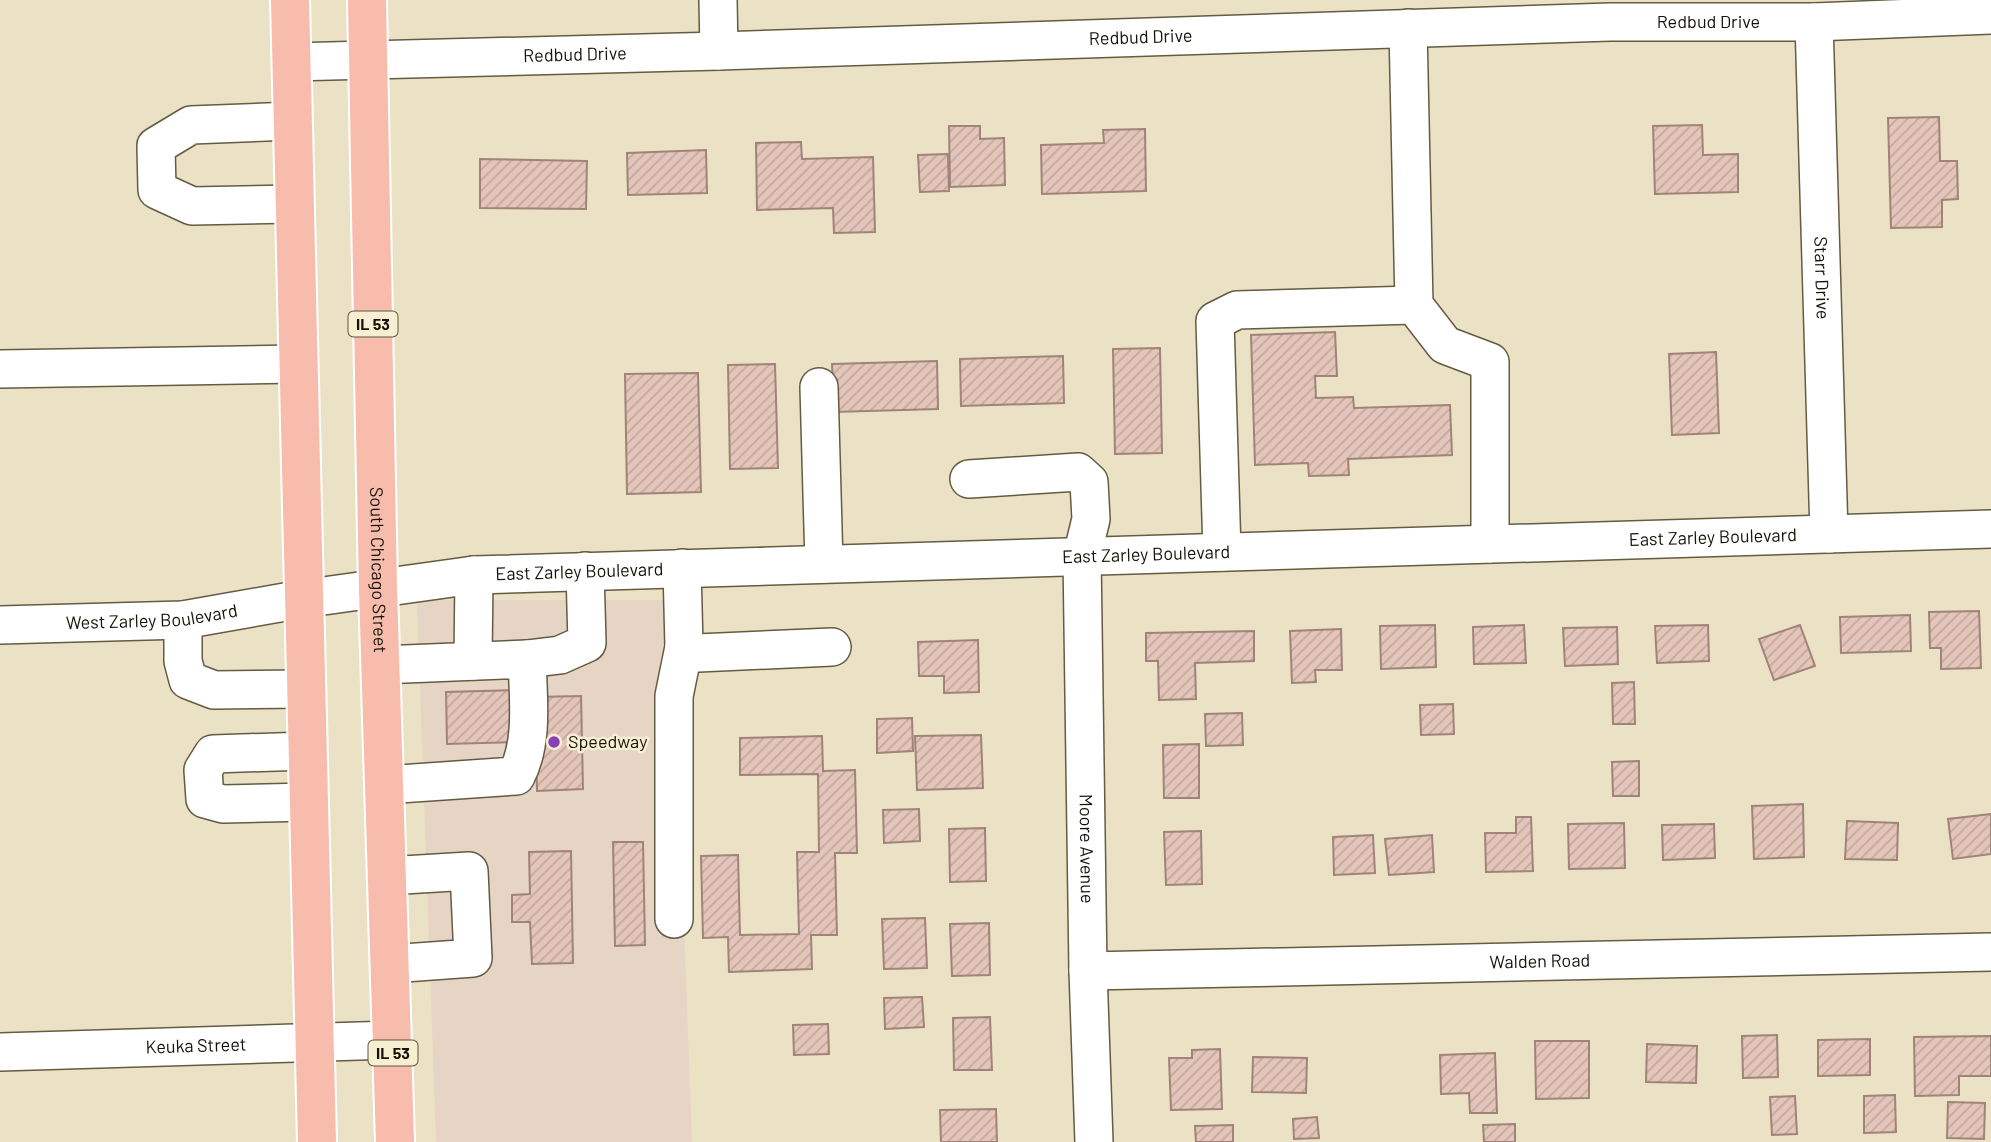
<svg xmlns="http://www.w3.org/2000/svg" width="1991" height="1142" font-family="Barlow,sans-serif">
<style>
.commercial{fill:#e6d5c4}
.building{fill:url(#building-hatch);stroke:#a08379;stroke-width:2}
.lines{fill:none;stroke-linecap:round;stroke-linejoin:round}
.minor-casing{stroke:#635b42;stroke-width:40}
.major-casing{stroke:#fff;stroke-width:42}
.minor{stroke:#fff;stroke-width:37}
.major{stroke:#f8bcac;stroke-width:38}
.poi-dot{fill:#8641b5;stroke:#f8efd2;stroke-width:2.5}
.labels{text-anchor:middle;stroke-width:5;stroke-linejoin:round;paint-order:stroke}
.shield{fill:#f8efd2;stroke:#595445;stroke-width:2}
.shield-label{font-size:16px;font-weight:bold;fill:#151208}
.street-label{font-size:18px;fill:#151208;stroke:#f8efd2}
.poi-label{font-size:18px;fill:#151208;stroke:#f8efd2;text-anchor:start}
</style>
<defs>
<pattern id="building-hatch" width="6" height="6" patternUnits="userSpaceOnUse" patternTransform="scale(1.75)"><rect width="6" height="6" fill="#e4c5ba"/><path d="M-1 1l2-2M0 6l6-6M5 7l2-2" fill="none" stroke="#c3a89e"/></pattern>
</defs>
<rect width="100%" height="100%" fill="#ebe2c5"/>
<path class="commercial" d="M 417,600 L 672,600 L 692,1142 L 436,1142 Z"/>
<g class="building">
<path d="M 1939,117 L 1940,161 L 1957,161 L 1958,199 L 1942,200 L 1942,227 L 1891,228 L 1888,118 Z"/>
<path d="M 1702,125 L 1703,155 L 1738,154 L 1738,192 L 1655,194 L 1653,126 Z"/>
<path d="M 949,126 L 980,126 L 980,139 L 1004,138 L 1005,185 L 950,187 Z"/>
<path d="M 1145,129 L 1146,191 L 1042,194 L 1041,145 L 1104,143 L 1103,130 Z"/>
<path d="M 801,142 L 802,159 L 873,157 L 875,232 L 834,233 L 833,208 L 757,210 L 756,143 Z"/>
<path d="M 706,150 L 707,193 L 628,195 L 627,153 Z"/>
<path d="M 948,154 L 949,191 L 920,192 L 918,155 Z"/>
<path d="M 480,159 L 587,161 L 586,209 L 480,208 Z"/>
<path d="M 1335,332 L 1337,376 L 1315,376 L 1316,398 L 1353,397 L 1354,408 L 1450,405 L 1452,455 L 1348,459 L 1349,475 L 1309,476 L 1308,463 L 1255,465 L 1251,335 Z"/>
<path d="M 1160,348 L 1162,453 L 1115,454 L 1113,349 Z"/>
<path d="M 1716,352 L 1719,433 L 1672,435 L 1669,354 Z"/>
<path d="M 1063,356 L 1064,403 L 961,406 L 960,359 Z"/>
<path d="M 937,361 L 938,409 L 834,412 L 832,364 Z"/>
<path d="M 775,364 L 778,468 L 730,469 L 728,365 Z"/>
<path d="M 698,373 L 701,492 L 627,494 L 625,374 Z"/>
<path d="M 1979,611 L 1981,668 L 1941,669 L 1941,648 L 1930,648 L 1929,612 Z"/>
<path d="M 1910,615 L 1911,651 L 1841,653 L 1840,617 Z"/>
<path d="M 1435,625 L 1436,667 L 1381,669 L 1380,626 Z"/>
<path d="M 1524,625 L 1526,663 L 1474,664 L 1473,627 Z"/>
<path d="M 1708,625 L 1709,661 L 1657,663 L 1655,626 Z"/>
<path d="M 1800,625 L 1815,666 L 1774,680 L 1759,639 Z"/>
<path d="M 1617,627 L 1618,664 L 1565,666 L 1563,628 Z"/>
<path d="M 1341,629 L 1342,670 L 1315,670 L 1316,682 L 1292,683 L 1290,631 Z"/>
<path d="M 1254,631 L 1254,661 L 1195,663 L 1196,699 L 1159,700 L 1158,661 L 1146,661 L 1146,633 Z"/>
<path d="M 978,640 L 979,692 L 944,693 L 944,676 L 919,676 L 918,642 Z"/>
<path d="M 1634,682 L 1635,724 L 1613,724 L 1612,683 Z"/>
<path d="M 520,690 L 521,742 L 447,744 L 446,692 Z"/>
<path d="M 581,696 L 583,789 L 537,791 L 535,697 Z"/>
<path d="M 1453,704 L 1454,734 L 1421,735 L 1420,705 Z"/>
<path d="M 1242,713 L 1243,745 L 1206,746 L 1205,714 Z"/>
<path d="M 912,718 L 913,751 L 877,753 L 877,719 Z"/>
<path d="M 981,735 L 983,788 L 917,790 L 915,736 Z"/>
<path d="M 822,736 L 823,771 L 855,770 L 857,853 L 835,853 L 837,935 L 811,935 L 812,969 L 729,972 L 728,937 L 703,938 L 701,856 L 738,855 L 740,935 L 799,934 L 797,852 L 819,852 L 818,774 L 740,775 L 740,738 Z"/>
<path d="M 1199,744 L 1199,798 L 1164,798 L 1163,745 Z"/>
<path d="M 1639,761 L 1639,796 L 1613,796 L 1612,762 Z"/>
<path d="M 1803,804 L 1804,857 L 1754,859 L 1752,806 Z"/>
<path d="M 919,809 L 920,841 L 884,843 L 883,810 Z"/>
<path d="M 1991,814 L 1991,854 L 1953,859 L 1948,819 Z"/>
<path d="M 1516,817 L 1531,817 L 1533,871 L 1486,872 L 1485,833 L 1516,833 Z"/>
<path d="M 1847,821 L 1898,823 L 1897,860 L 1845,859 Z"/>
<path d="M 1624,823 L 1625,868 L 1569,869 L 1568,824 Z"/>
<path d="M 1714,824 L 1715,858 L 1663,860 L 1662,825 Z"/>
<path d="M 985,828 L 986,881 L 950,882 L 949,829 Z"/>
<path d="M 1201,831 L 1202,884 L 1166,885 L 1164,832 Z"/>
<path d="M 1373,835 L 1375,873 L 1334,875 L 1333,837 Z"/>
<path d="M 1432,835 L 1434,872 L 1389,875 L 1385,839 Z"/>
<path d="M 613,842 L 643,842 L 645,945 L 615,946 Z"/>
<path d="M 571,851 L 573,963 L 532,964 L 530,922 L 512,922 L 512,895 L 530,894 L 529,852 Z"/>
<path d="M 925,918 L 927,968 L 884,969 L 882,919 Z"/>
<path d="M 989,923 L 990,975 L 952,976 L 950,924 Z"/>
<path d="M 922,997 L 924,1027 L 885,1029 L 884,998 Z"/>
<path d="M 990,1017 L 992,1070 L 954,1070 L 953,1018 Z"/>
<path d="M 828,1024 L 829,1054 L 794,1055 L 793,1025 Z"/>
<path d="M 1777,1035 L 1778,1077 L 1743,1078 L 1742,1036 Z"/>
<path d="M 1991,1036 L 1991,1076 L 1959,1076 L 1959,1095 L 1915,1096 L 1914,1037 Z"/>
<path d="M 1870,1039 L 1870,1075 L 1818,1076 L 1818,1040 Z"/>
<path d="M 1535,1041 L 1589,1041 L 1589,1098 L 1536,1099 Z"/>
<path d="M 1647,1044 L 1697,1046 L 1696,1083 L 1646,1082 Z"/>
<path d="M 1220,1049 L 1222,1109 L 1171,1110 L 1169,1058 L 1192,1058 L 1192,1050 Z"/>
<path d="M 1495,1053 L 1497,1113 L 1470,1113 L 1469,1093 L 1441,1094 L 1440,1055 Z"/>
<path d="M 1253,1057 L 1307,1058 L 1306,1093 L 1252,1092 Z"/>
<path d="M 1895,1095 L 1896,1132 L 1864,1133 L 1864,1096 Z"/>
<path d="M 1795,1096 L 1797,1134 L 1772,1135 L 1770,1097 Z"/>
<path d="M 1948,1102 L 1985,1103 L 1984,1139 L 1947,1138 Z"/>
<path d="M 996,1109 L 997,1142 L 941,1142 L 940,1110 Z"/>
<path d="M 1317,1117 L 1319,1138 L 1294,1139 L 1293,1119 Z"/>
<path d="M 1515,1124 L 1515,1142 L 1484,1142 L 1483,1125 Z"/>
<path d="M 1233,1125 L 1233,1142 L 1196,1142 L 1195,1126 Z"/>
</g>
<g class="lines">
<g class="minor-casing">
<g id="minor">
<path d="M 718,0 L 719,51"/>
<path id="s1" d="M 1814,22 L 1829,534"/>
<path d="M 1408,28 L 1414,305 L 1445,345 L 1490,362 L 1490,544"/>
<path id="s2" d="M 291,62 L 719,51 L 1610,22 L 1814,22 L 1991,15"/>
<path d="M 292,121 L 191,125 L 156,146 L 157,190 L 192,206 L 293,204"/>
<path d="M 0,369 L 296,364"/>
<path d="M 819,387 L 824,564"/>
<path id="s3" d="M 969,479 L 1078,472 L 1089,482 L 1091,519 L 1082,556 L 1088,971 L 1094,1142"/>
<path d="M 1222,552 L 1215,321 L 1237,310 L 1414,305"/>
<path d="M 682,568 L 684,647 L 698,653 L 832,647"/>
<path d="M 183,620 L 183,661 L 188,680 L 214,690 L 304,689"/>
<path id="s4" d="M 0,625 L 183,620 L 302,599 L 474,575 L 1991,529"/>
<path d="M 527,659 L 560,655 L 587,643 L 585,571"/>
<path d="M 473,661 L 474,575"/>
<path d="M 380,665 L 527,659 C 528,697 534,742 516,776 L 384,785"/>
<path d="M 306,751 L 213,754 L 203,770 L 205,799 L 223,804 L 308,802"/>
<path d="M 387,876 L 469,871 L 473,958 L 390,964"/>
<path d="M 674,919 L 674,696 L 684,647"/>
<path id="s5" d="M 1088,971 L 1991,952"/>
<path id="s6" d="M 0,1052 L 392,1040"/>
</g>
</g>
<g class="major-casing">
<g id="major">
<path d="M 290,0 L 317,1142"/>
<path id="s7" d="M 367,0 L 378,589 L 395,1142"/>
</g>
</g>
<use href="#minor" class="minor"/>
<use href="#major" class="major"/>
</g>
<circle class="poi-dot" cx="554" cy="742" r="7"/>
<g class="labels">
<g class="shield">
<rect x="348.5" y="311.5" width="49" height="25" rx="5"/>
<rect x="368.5" y="1040.5" width="49" height="25" rx="5"/>
</g>
<g class="shield-label">
<text x="373" y="330">IL 53</text>
<text x="393" y="1059">IL 53</text>
</g>
<g class="street-label">
<text dy="6" stroke="none"><textPath href="#s2" startOffset="1418">Redbud Drive</textPath></text>
<text dy="6" stroke="none"><textPath href="#s2" startOffset="850">Redbud Drive</textPath></text>
<text dy="6" stroke="none"><textPath href="#s2" startOffset="284">Redbud Drive</textPath></text>
<text dy="6" stroke="none"><textPath href="#s1" startOffset="256">Starr Drive</textPath></text>
<text dy="6" stroke="none"><textPath href="#s4" startOffset="1717">East Zarley Boulevard</textPath></text>
<text dy="6" stroke="none"><textPath href="#s4" startOffset="1150">East Zarley Boulevard</textPath></text>
<text dy="6" stroke="none"><textPath href="#s7" startOffset="570">South Chicago Street</textPath></text>
<text dy="6" stroke="none"><textPath href="#s4" startOffset="583">East Zarley Boulevard</textPath></text>
<text dy="6" stroke="none"><textPath href="#s4" startOffset="152">West Zarley Boulevard</textPath></text>
<text dy="6" stroke="none"><textPath href="#s3" startOffset="492">Moore Avenue</textPath></text>
<text dy="6" stroke="none"><textPath href="#s5" startOffset="452">Walden Road</textPath></text>
<text dy="6" stroke="none"><textPath href="#s6" startOffset="196">Keuka Street</textPath></text>
</g>
<g class="poi-label">
<text x="568" y="748">Speedway</text>
</g>
</g>
</svg>
